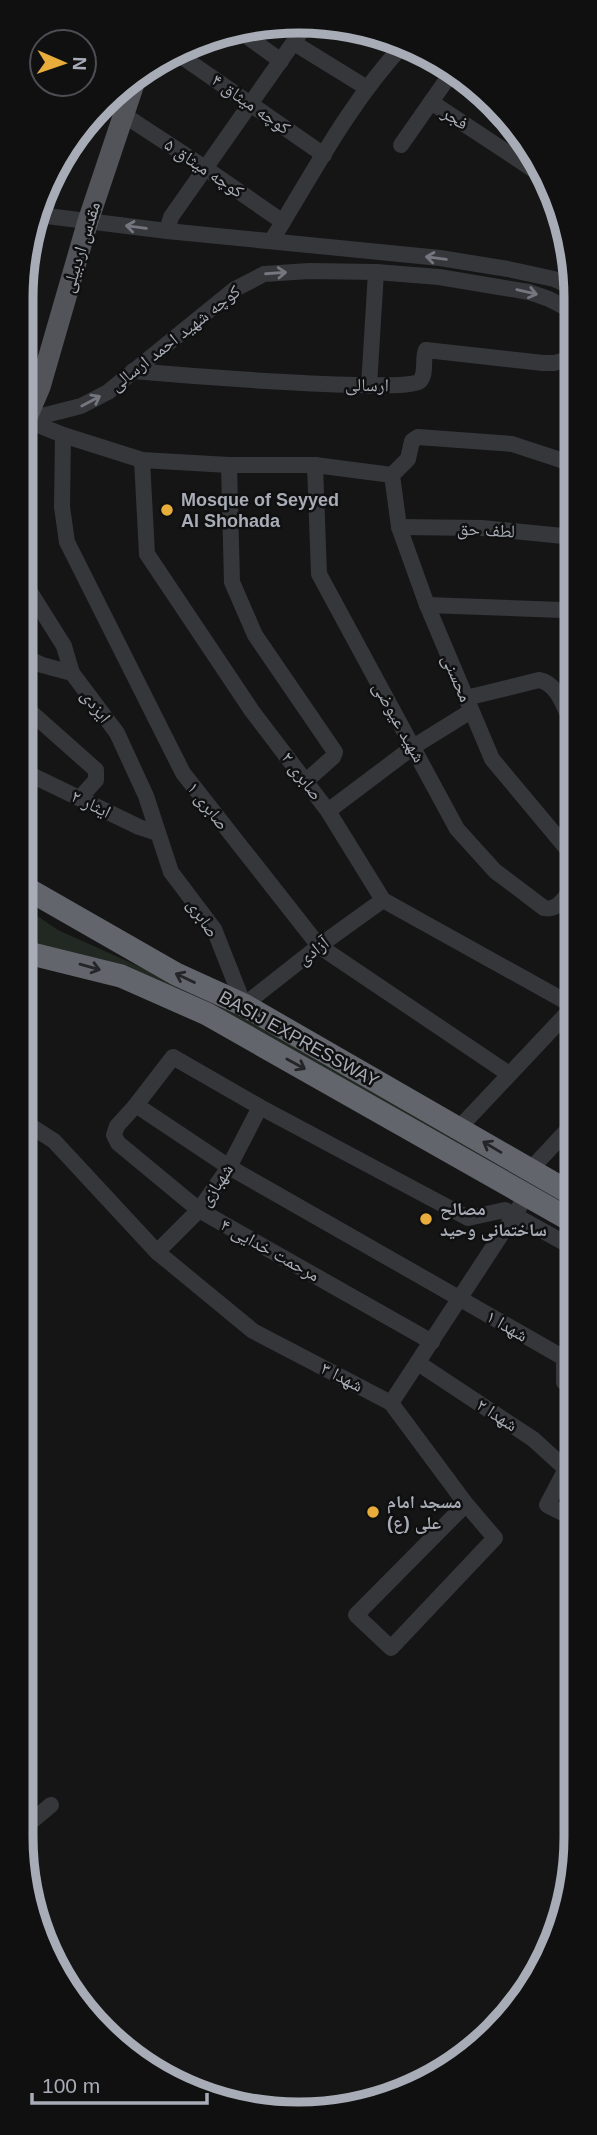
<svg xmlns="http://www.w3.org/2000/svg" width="597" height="2135" font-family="Arial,'Noto Naskh Arabic',sans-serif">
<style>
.green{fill:#212922}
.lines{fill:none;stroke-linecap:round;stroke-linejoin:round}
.minor{stroke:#36373b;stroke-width:16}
.major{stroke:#52545a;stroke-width:21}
.highway{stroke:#62656c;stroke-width:23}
.oneway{stroke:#74777f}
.oneway2{stroke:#242528}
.poi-dot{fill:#e8ad3b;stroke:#101011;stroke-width:2.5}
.labels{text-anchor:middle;stroke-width:5;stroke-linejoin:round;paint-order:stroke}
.street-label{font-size:18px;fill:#a7acb6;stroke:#101011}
.poi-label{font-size:18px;font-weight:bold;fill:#a7acb6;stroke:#101011;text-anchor:start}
.rim{fill:none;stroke:#a7acb6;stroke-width:9}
</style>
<rect width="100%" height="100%" fill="#151516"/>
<path class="green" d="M 24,907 L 58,930 L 178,984 L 232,1011 L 572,1203 L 572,1210 L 274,1040 L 24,943 Z"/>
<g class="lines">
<g class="minor">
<path d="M 237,29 L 281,61"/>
<path d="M 294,43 L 367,88"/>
<path d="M 178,54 L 324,155"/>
<path d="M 431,102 L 549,180"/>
<path d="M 124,115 L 205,168 L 283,222"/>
<path d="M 401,145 L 452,72"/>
<path d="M 39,215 L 167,231 L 440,258 L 508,269 L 554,279 L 574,288"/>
<path d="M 45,216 L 48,192"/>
<path d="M 167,231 L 171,217 L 305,26"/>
<path d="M 272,240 C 313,173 350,102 404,44"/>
<path d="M 133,371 C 167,374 408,394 420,381 C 427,373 422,359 426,350 L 543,363 L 554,363 L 574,358"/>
<path d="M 26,374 L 40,387"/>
<path d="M 369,386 L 376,272"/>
<path d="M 26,420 L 63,435 L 142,460 L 229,465 L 315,465 L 392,475 L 399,527 L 427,605 L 492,759 L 573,856"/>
<path d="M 26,420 L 81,406 L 108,392 L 235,289 L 264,274 L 309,271 L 376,272 L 439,277 L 529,292 L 549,299 L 574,312"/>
<path d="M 63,435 L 62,507 L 67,542 L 183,773 L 319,946 L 509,1074"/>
<path d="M 142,460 L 147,554 L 252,711 L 328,811 L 383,900 L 572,1005"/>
<path d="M 229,465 L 232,582 L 255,635 L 335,752 L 333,757 L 306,781"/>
<path d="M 315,465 L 319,574 L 457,829 L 495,871 L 544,908 C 558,911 565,897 573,887"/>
<path d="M 392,475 L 408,459 L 412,441 L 418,437 L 512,444 L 573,464"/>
<path d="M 399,527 L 482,528 L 573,537"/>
<path d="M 25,584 L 64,646 L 72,673 L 117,733 L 146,796 L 171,872 L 214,929 L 244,1005 L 319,946 L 383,900"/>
<path d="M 427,605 L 562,610 L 573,603"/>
<path d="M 25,657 L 42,665 L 72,673"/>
<path d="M 466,698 L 539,680 C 558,683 565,710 573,726"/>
<path d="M 25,707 L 96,770 L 96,780 L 80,798"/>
<path d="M 25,772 L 139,827 L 157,833"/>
<path d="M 328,811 L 413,747 L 471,711"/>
<path d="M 136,1105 L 229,1167 L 564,1358 L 564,1382 L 572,1384"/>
<path d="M 23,1121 L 54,1141 L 157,1252 L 253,1331 L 391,1403 L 466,1504 L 495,1538 L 391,1648 L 356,1615 L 466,1504"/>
<path d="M 459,1128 L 572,1008"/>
<path d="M 530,1170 L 572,1125"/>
<path d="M 157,1252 L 199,1210 L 229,1167 L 260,1107"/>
<path d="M 432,1342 L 199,1210 L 118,1143 L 114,1135 L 117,1126 L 136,1105 L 173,1057 L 260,1107 L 468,1218 L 505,1210 L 572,1247"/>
<path d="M 418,1363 L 533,1439 L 566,1469 L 571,1470"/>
<path d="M 391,1403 L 520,1206"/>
<path d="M 566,1469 L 547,1505 L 571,1517"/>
<path d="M 21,1830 L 51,1805"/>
</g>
<path class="major" d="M 26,420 L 40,387 L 88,221 L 137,75"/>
<g class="highway">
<path d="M 24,887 L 176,974 L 244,1005 L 572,1194"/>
<path d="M 24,952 L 121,976 L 207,1014 L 572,1221"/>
</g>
</g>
<defs><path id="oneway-shaft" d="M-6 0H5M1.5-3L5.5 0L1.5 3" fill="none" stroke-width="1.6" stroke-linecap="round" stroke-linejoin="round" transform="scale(1.75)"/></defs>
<g class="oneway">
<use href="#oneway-shaft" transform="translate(136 227) rotate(-173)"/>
<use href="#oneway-shaft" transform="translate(436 258) rotate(-173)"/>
<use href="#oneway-shaft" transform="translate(276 273) rotate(-4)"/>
<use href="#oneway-shaft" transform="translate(527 292) rotate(13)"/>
<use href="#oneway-shaft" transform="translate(91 401) rotate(-28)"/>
</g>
<g class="oneway2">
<use href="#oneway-shaft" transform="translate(90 967) rotate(16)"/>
<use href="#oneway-shaft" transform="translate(185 978) rotate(-155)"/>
<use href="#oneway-shaft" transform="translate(296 1064) rotate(29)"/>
<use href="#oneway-shaft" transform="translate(492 1147) rotate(-149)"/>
</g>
<g class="poi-dot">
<circle cx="167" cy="510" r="7"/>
<circle cx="426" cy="1219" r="7"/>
<circle cx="373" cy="1512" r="7"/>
</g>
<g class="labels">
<g class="street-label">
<text transform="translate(251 104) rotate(35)" y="6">کوچه میثاق ۴</text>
<text transform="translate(455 118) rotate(33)" y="6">فجر</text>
<text transform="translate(204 168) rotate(34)" y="6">کوچه میثاق ۵</text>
<text transform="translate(81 247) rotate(-73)" y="6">مقدس اردبیلی</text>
<text transform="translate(175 338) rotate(-38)" y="6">کوچه شهید احمد ارسالی</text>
<text transform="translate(367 385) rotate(1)" y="6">ارسالی</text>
<text transform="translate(486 530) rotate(3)" y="6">لطف حق</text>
<text transform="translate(457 678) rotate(67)" y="6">محسنی</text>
<text transform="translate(96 706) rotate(53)" y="6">ایزدی</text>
<text transform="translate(399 722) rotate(61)" y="6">شهید عیوضی</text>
<text transform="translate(302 776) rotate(53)" y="6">صابری ۲</text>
<text transform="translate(91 804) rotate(26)" y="6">ایثار ۲</text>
<text transform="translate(208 806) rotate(52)" y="6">صابری ۱</text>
<text transform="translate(203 918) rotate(57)" y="6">صابری</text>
<text transform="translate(313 951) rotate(-37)" y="6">آزادی</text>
<text transform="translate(299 1039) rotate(29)" y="6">BASIJ EXPRESSWAY</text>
<text transform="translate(216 1185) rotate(-56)" y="6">شهبازی</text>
<text transform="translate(270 1250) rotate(29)" y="6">مرحمت خدایی ۴</text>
<text transform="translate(507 1326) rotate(30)" y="6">شهدا ۱</text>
<text transform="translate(342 1377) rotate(27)" y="6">شهدا ۳</text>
<text transform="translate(497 1415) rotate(33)" y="6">شهدا ۲</text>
</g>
<g class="poi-label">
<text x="181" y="506">Mosque of Seyyed<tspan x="181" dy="21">Al Shohada</tspan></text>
<text x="440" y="1215">مصالح<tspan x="440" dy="21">ساختمانی وحید</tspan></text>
<text x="387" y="1508">مسجد امام<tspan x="387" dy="21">علی (ع)</tspan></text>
</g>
</g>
<path d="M0 0H597V2135H0ZM298 33H299A265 265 0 0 1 564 298V1837A265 265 0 0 1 299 2102H298A265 265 0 0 1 33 1837V298A265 265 0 0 1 298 33Z" fill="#101011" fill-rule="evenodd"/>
<path class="rim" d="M298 33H299A265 265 0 0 1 564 298V1837A265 265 0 0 1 299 2102H298A265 265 0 0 1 33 1837V298A265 265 0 0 1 298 33Z"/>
<g transform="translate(63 63) rotate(92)"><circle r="33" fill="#101011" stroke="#4c4e53" stroke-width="2"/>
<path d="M0-5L12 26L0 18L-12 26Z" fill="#e8ad3b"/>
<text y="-10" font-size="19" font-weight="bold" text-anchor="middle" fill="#a7acb6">N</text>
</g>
<path d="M32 2093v10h175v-10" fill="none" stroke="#a7acb6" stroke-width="3.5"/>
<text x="42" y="2093" font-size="21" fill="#a7acb6" stroke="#101011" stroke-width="5" paint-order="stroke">100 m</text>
</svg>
